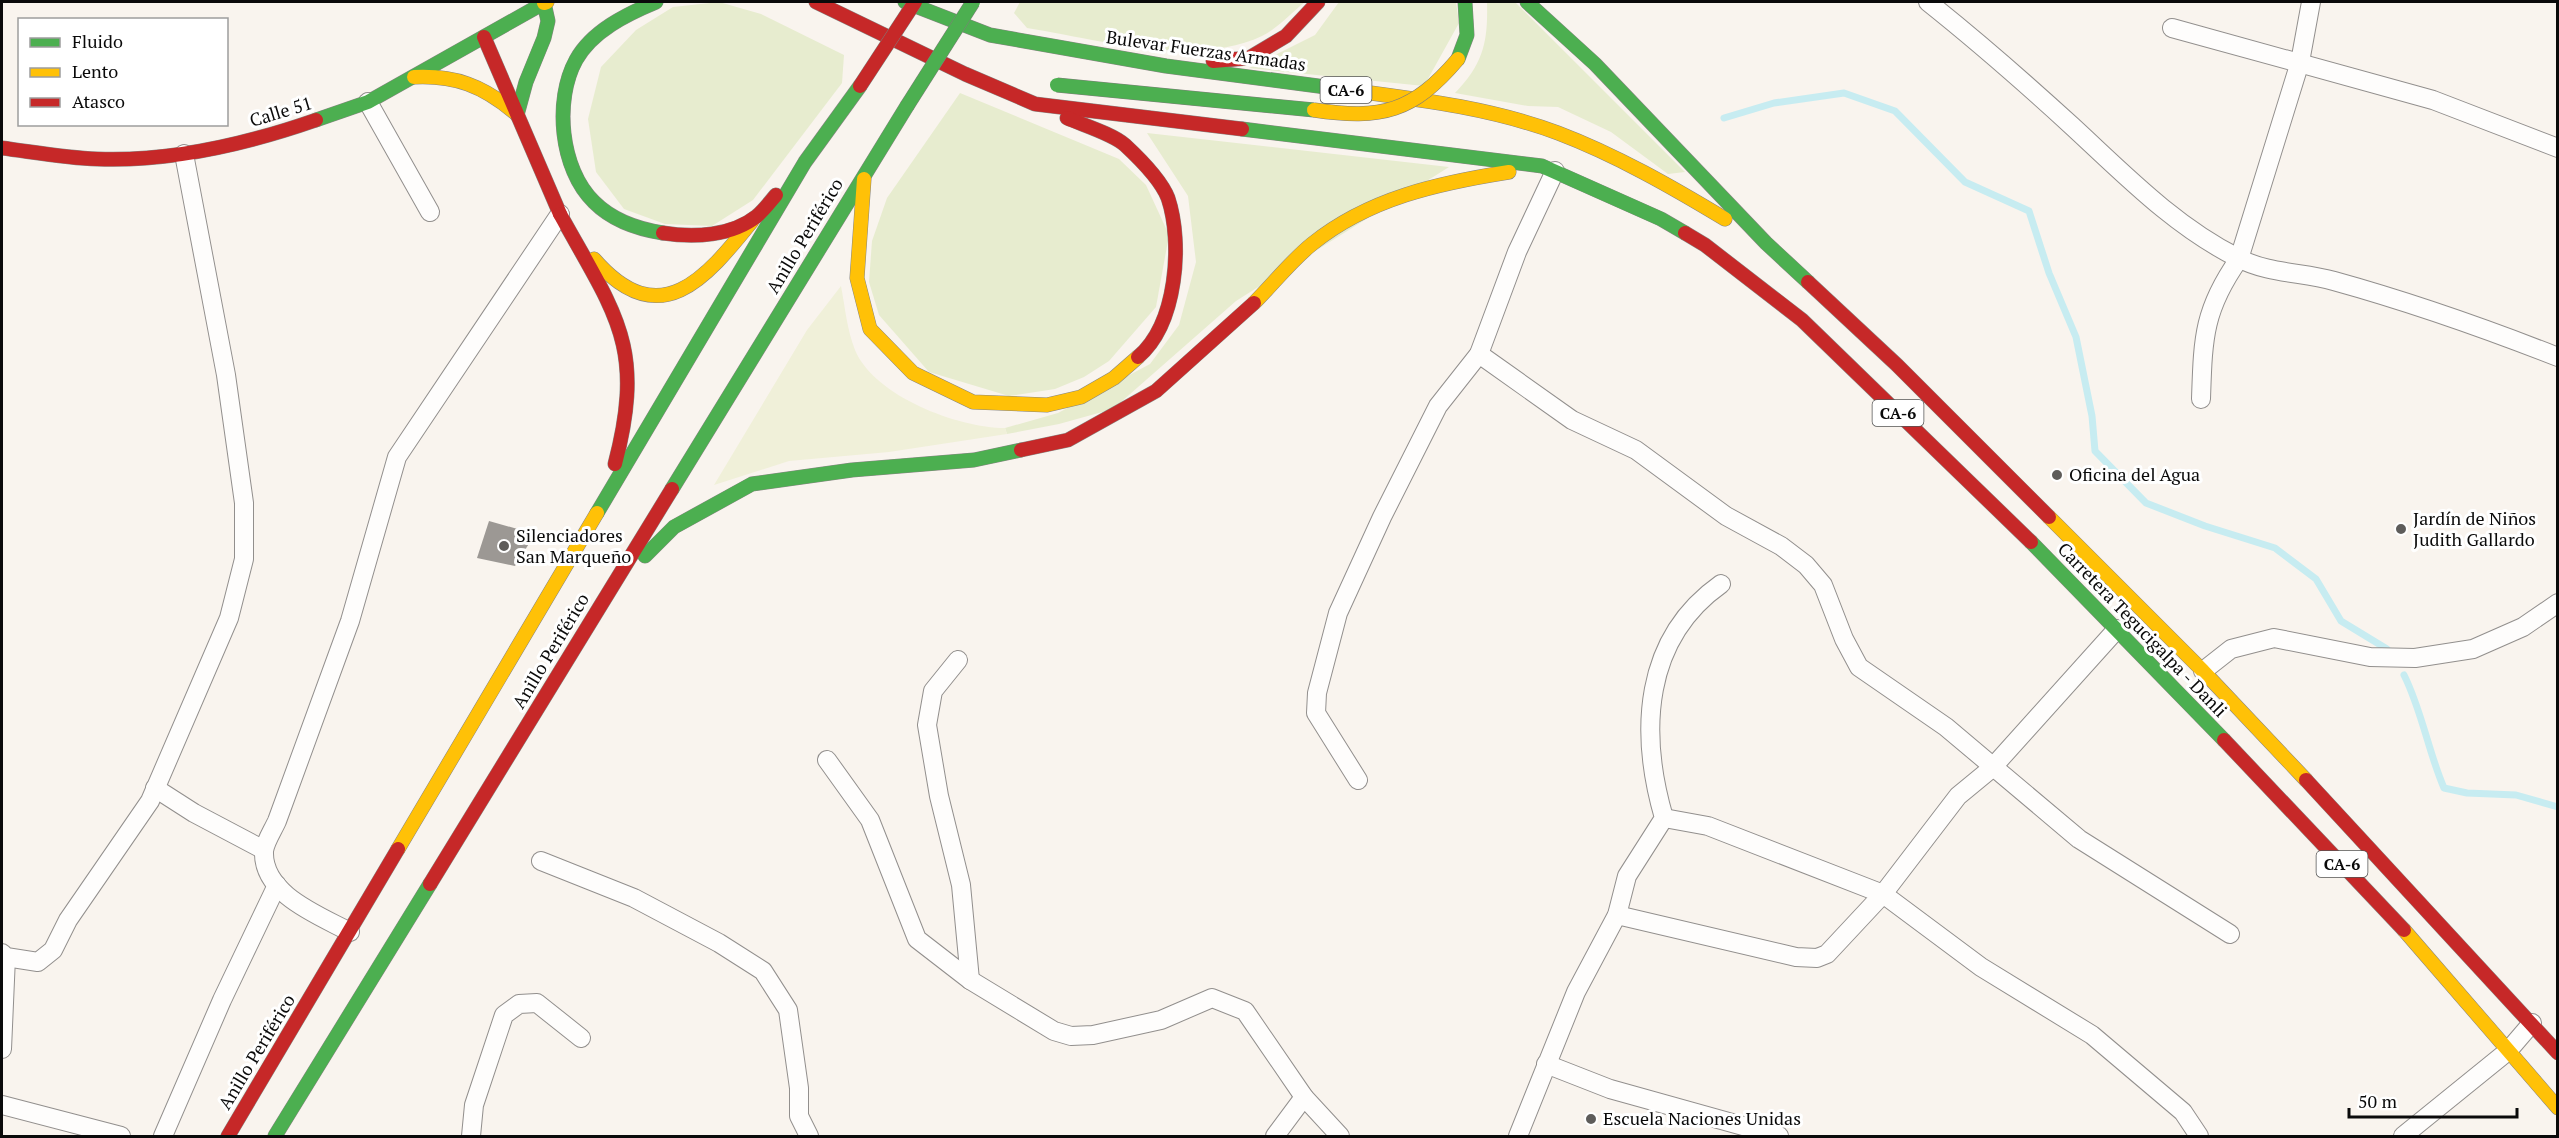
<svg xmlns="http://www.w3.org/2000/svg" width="2559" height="1138" font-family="'PT Serif',serif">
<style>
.green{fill:#e7eccf}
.pitch{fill:#f0f0d9}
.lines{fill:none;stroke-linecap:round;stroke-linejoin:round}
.stream{stroke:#c7ecf1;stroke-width:7}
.building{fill:#9c9894}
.street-casing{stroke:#928f8d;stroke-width:20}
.fast-casing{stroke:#888683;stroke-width:15}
.slow-casing{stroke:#888683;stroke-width:15}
.jam-casing{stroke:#888683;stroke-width:15}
.street{stroke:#fefdfc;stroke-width:18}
.fast{stroke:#4caf50;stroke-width:14}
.slow{stroke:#ffc107;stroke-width:14}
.jam{stroke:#c62828;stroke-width:14}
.fast-bridge-casing{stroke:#7f7d7a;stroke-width:15;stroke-linecap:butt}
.slow-bridge-casing{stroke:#7f7d7a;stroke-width:15;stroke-linecap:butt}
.jam-bridge-casing{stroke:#7f7d7a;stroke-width:15;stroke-linecap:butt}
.fast-bridge{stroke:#4caf50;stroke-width:14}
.slow-bridge{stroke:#ffc107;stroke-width:14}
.jam-bridge{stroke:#c62828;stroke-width:14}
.poi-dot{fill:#5e5c5a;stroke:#fff;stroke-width:2}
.labels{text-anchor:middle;stroke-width:6;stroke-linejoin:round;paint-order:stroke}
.shield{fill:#fff;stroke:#545454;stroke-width:1.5}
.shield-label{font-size:16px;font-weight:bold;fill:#0a0a0a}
.street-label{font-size:18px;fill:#0a0a0a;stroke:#fff}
.poi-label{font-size:18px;fill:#0a0a0a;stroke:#fff;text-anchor:start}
</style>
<rect width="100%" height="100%" fill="#f9f4ee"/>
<g class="green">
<path d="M 719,2 L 761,14 L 844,55 L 842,83 L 753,200 L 712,226 L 665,224 L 624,209 L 596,172 L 588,119 L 601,67 L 636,30 L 673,7 Z"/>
<path d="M 1020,2 L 1305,2 C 1292,12 1277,29 1262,36 C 1195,68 1096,39 1027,28 L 1014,13 Z"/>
<path d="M 1339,2 L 1456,2 L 1459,23 L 1424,86 L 1249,68 L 1315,35 Z"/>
<path d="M 1487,2 L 1515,2 L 1685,172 L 1668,174 L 1611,132 L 1558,107 L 1528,106 L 1455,93 C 1484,63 1488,41 1487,2 Z"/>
<path d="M 960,93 L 1119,159 L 1146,185 L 1169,235 L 1156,307 L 1109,361 L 1084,377 L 1055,389 L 1009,396 L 929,372 L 879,315 L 869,282 L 872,241 L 887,198 Z"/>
<path d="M 1147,133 L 1449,167 L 1236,301 L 1113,409 L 1059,424 L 1007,434 L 1005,428 L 1058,413 L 1150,364 L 1179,325 L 1196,262 L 1188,196 Z"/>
</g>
<path class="pitch" d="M 841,286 C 845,307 847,330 855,350 C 874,396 958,428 1005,428 L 1007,434 L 889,452 L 789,461 L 714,485 L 807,330 Z"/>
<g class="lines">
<g class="stream">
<path d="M 1724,118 L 1774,103 L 1844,93 L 1895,111 L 1965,182 L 2029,211 L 2049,273 L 2076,337 L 2092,416 L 2095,451 L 2146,503 L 2205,526 L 2275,548 L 2316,579 L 2341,621 L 2387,649"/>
<path d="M 2404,675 C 2422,711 2428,751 2444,788 L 2467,793 L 2516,795 L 2558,807"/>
</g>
</g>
<path class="building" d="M 489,521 L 535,534 L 515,566 L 477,558 Z"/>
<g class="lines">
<g class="street-casing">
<g id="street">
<path d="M 1928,2 C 1977,41 2025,83 2072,126 C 2124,174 2174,226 2238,258 C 2269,274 2302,272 2334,281 C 2410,302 2484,328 2558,357"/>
<path d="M 2172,28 L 2433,100 L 2558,148"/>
<path d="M 368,102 L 430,212"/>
<path d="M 1479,354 L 1572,420 L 1636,450 L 1726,516 L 1781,546 L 1806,565 L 1823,585 L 1844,639 L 1859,667 L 1946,727 L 2079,839 L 2230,934"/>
<path d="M 2201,399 C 2203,339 2203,310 2239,259 L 2300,62 L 2311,2"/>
<path d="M 958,660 L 933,691 L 927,725 L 939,796 L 961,885 L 970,980"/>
<path d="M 2203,671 L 2231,649 L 2274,638 L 2370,657 L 2415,658 L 2473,649 L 2523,627 L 2558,603"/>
<path d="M 827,760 L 870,820 L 917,939 L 970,980 L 1054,1031 L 1071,1036 L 1093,1035 L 1161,1020 L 1212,998 L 1245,1011 L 1304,1097 L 1340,1136"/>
<path d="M 1358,780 L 1316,713 L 1317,693 L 1338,613 L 1382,517 L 1438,406 L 1479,354 L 1517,252 L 1555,171"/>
<path d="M 155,788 L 194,813 L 264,850"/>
<path d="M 1664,818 L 1708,826 L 1883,894 L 1981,967 L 2092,1035 L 2183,1112 L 2199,1136"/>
<path d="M 541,861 L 634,898 L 719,943 L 763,971 L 788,1010 L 799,1088 L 799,1116 L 809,1136"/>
<path d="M 1617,915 L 1796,957 L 1817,958 L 1827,954 L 1883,894 L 1958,796 L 1992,768 L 2117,629"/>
<path d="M 350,932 C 318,915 262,894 264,851 C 265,842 273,830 277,821 L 350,621 L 397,457 L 560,214"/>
<path d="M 2,953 L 6,957 L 38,962 L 53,950 L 68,920 L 150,801 L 229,618 L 244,559 L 244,503 L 226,375 L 184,154"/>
<path d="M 2,1049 L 6,957"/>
<path d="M 1546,1064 L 1610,1089 L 1779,1136"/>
<path d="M 2,1105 L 121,1136"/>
<path d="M 163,1136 L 222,1000 L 277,885"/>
<path d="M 471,1136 L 474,1105 L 504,1015 L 519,1004 L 537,1003 L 581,1038"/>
<path d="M 1275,1136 L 1304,1097"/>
<path d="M 1518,1136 L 1576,992 L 1617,915 L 1627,876 L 1664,818 C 1639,732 1643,639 1721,584"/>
<path d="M 2403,1136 L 2508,1051 L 2532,1023"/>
</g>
</g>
<g class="fast-casing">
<g id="fast">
<path d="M 656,2 C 627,14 592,31 576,60 C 554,100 560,169 594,202 C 612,220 637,229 663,233"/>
<path d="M 905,2 L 990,35 L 1166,66 L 1356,91"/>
<path d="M 1527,2 L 1595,64 L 1766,243 L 1808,282"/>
<path d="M 1458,59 L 1467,35 L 1465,2"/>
<path d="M 316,120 L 368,102 L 544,3 L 548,21 L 544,38 L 526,82 L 517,115"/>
<path d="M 1242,129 L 1542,166 L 1661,219 L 1685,233"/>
<path d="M 672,489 L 907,106"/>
<path d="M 597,513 L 805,162 L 860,86"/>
<path d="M 2031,542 L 2224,740"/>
<path d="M 645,556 L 674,527 L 752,484 L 852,470 L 974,460 L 1021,450"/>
<path d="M 275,1136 L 430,884"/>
</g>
</g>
<g class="slow-casing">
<g id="slow">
<path d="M 544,3 L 547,2"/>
<path d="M 414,77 C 455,75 483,86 514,112"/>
<path d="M 1356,91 C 1424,100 1494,109 1558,133 C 1616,155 1672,187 1725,219"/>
<path d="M 864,179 L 857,278 L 870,329 L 913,373 L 973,402 L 1047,405 L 1081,397 L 1114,378 L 1138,357"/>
<path d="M 594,259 C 660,335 706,278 752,221"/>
<path d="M 1254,303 C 1273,284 1291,261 1312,244 C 1369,198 1439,183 1509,172"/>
<path d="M 2049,517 L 2203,671 L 2306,780"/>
<path d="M 398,849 L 597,513"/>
<path d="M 2404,930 L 2558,1108"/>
</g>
</g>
<g class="jam-casing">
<g id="jam">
<path d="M 816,2 L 965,74 L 1035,104 L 1242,129"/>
<path d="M 484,37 L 560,214"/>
<path d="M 1213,61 L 1249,58 L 1286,36 L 1318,2"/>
<path d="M 1067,118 C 1083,125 1113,134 1125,145 C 1139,158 1161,180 1168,198 C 1183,243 1177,324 1138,357"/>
<path d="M 2,148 C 33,152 66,158 97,159 C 171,162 247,144 316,120"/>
<path d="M 560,214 C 615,314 646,345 615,464"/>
<path d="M 663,233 C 694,238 732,236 757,216 C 764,210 770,202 776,195"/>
<path d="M 1685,233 L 1705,245 L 1802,320 L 2031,542"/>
<path d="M 1808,282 L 1897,365 L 2049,517"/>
<path d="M 1021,450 L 1068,440 L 1156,391 L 1254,303"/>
<path d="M 2224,740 L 2404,930"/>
<path d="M 2306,780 L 2558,1053"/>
<path d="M 430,884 L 672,489"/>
<path d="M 228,1136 L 398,849"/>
</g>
</g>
<use href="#street" class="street"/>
<use href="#fast" class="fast"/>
<use href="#slow" class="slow"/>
<use href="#jam" class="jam"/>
<g class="fast-bridge-casing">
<g id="fast-bridge">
<path d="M 1057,85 L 1314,110"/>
<path d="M 907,106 L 973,2"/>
</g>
</g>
<g class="slow-bridge-casing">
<path id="slow-bridge" d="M 1314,110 C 1382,120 1413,112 1458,59"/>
</g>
<g class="jam-bridge-casing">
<path id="jam-bridge" d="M 860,86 L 915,2"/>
</g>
<use href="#fast-bridge" class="fast-bridge"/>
<use href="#slow-bridge" class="slow-bridge"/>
<use href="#jam-bridge" class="jam-bridge"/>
</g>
<g class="poi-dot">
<circle cx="2057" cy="475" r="6"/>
<circle cx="2401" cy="529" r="6"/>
<circle cx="504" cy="546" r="6"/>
<circle cx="1591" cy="1119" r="6"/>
</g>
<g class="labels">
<g class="shield">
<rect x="1320.5" y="77" width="51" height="26" rx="4.5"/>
<rect x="1872.5" y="400" width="51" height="26" rx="4.5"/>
<rect x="2316.5" y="851" width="51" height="26" rx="4.5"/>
</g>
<g class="shield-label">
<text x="1346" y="96">CA-6</text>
<text x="1898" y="419">CA-6</text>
<text x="2342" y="870">CA-6</text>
</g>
<g class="street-label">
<text transform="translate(1206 51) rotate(8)" y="6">Bulevar Fuerzas Armadas</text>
<text transform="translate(281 112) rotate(-17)" y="6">Calle 51</text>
<text transform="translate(805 236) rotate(-59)" y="6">Anillo Periférico</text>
<text transform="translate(2142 630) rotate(46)" y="6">Carretera Tegucigalpa - Danli</text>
<text transform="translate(551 651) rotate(-59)" y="6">Anillo Periférico</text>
<text transform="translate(257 1052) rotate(-59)" y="6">Anillo Periférico</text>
</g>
<g class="poi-label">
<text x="2069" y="481">Oficina del Agua</text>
<text x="2413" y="525">Jardín de Niños<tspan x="2413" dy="21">Judith Gallardo</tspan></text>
<text x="516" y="542">Silenciadores<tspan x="516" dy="21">San Marqueño</tspan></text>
<text x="1603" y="1125">Escuela Naciones Unidas</text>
</g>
</g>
<rect width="2559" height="1138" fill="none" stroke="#0a0a0a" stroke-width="6"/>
<rect x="18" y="18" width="210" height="108" fill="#ffffff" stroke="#9d9d9d" stroke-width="1.5"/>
<rect x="30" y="38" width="30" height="9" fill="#4caf50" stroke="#9d9d9d" stroke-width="1.5"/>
<text x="72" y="48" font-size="18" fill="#0a0a0a">Fluido</text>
<rect x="30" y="68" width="30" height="9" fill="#ffc107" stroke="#9d9d9d" stroke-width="1.5"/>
<text x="72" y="78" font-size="18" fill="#0a0a0a">Lento</text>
<rect x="30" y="98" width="30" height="9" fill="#c62828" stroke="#9d9d9d" stroke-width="1.5"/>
<text x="72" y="108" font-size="18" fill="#0a0a0a">Atasco</text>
<path d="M2349 1108v9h168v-9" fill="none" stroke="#0a0a0a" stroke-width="3"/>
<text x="2358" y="1108" font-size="18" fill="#0a0a0a" stroke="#ffffff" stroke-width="4.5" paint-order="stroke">50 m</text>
</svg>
